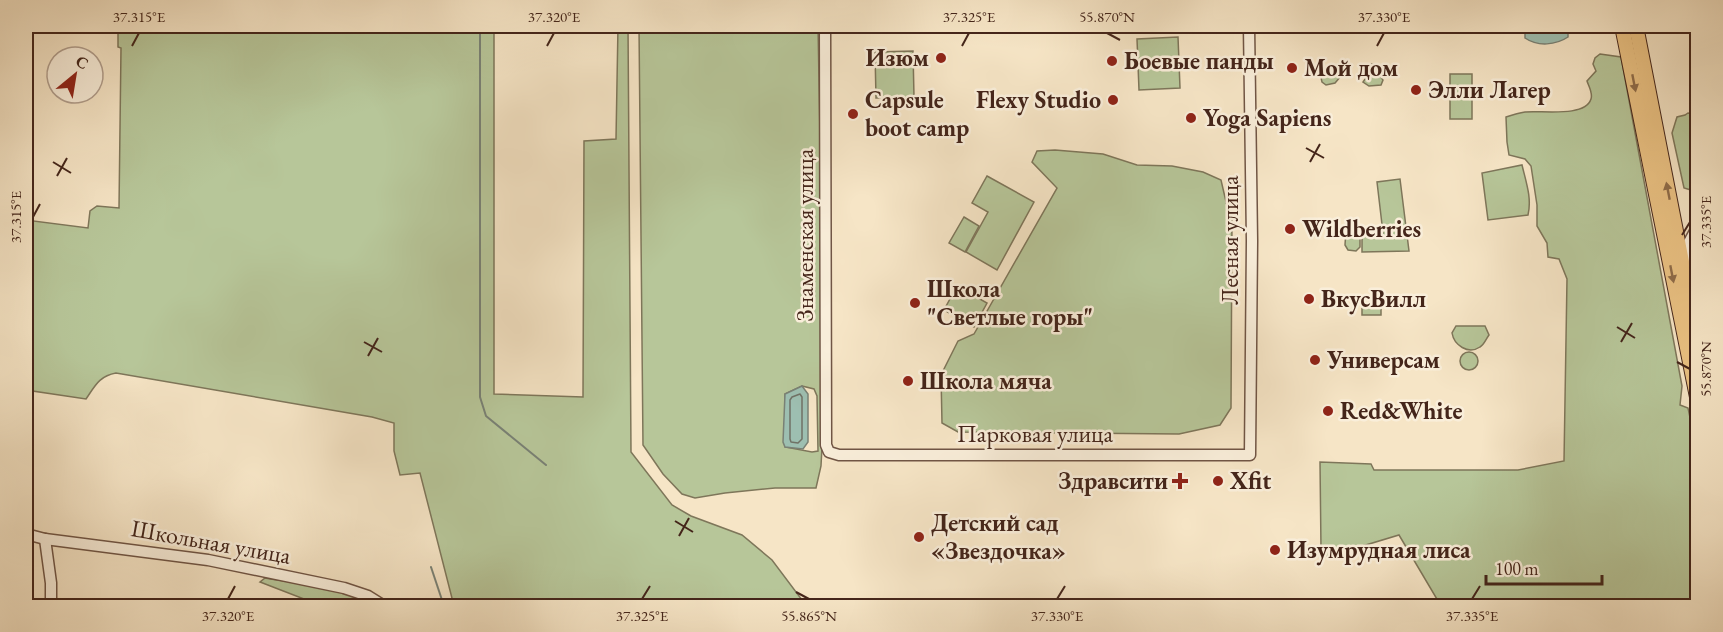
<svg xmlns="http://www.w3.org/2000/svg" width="1723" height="632" font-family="'EB Garamond',serif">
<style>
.green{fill:#b7c699;stroke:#7e765a;stroke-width:1.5;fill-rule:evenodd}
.water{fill:#9dbfb1;stroke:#798175;stroke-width:1.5}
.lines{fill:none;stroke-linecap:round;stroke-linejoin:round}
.shore{stroke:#707266;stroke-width:1.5}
.stream{stroke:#798175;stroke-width:2}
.minor-casing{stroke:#705545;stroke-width:13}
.major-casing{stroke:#44251a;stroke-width:16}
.minor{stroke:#f9eeda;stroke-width:10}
.major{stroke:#ebc283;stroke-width:14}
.oneway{fill:#8f6c49}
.ticks{fill:none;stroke:#44251a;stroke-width:2}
.poi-dot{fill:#8f2418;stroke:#f9eeda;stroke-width:2}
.labels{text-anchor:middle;stroke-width:5;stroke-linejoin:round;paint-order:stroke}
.poi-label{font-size:24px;font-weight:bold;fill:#44251a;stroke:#f9eeda;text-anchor:start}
.street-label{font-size:24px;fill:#44251a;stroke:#f9eeda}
.neatline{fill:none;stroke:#44251a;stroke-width:2}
.ticks-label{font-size:15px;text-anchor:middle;fill:#44251a}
</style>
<rect width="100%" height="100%" fill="#f6e5c6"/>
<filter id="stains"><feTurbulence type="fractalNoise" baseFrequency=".00333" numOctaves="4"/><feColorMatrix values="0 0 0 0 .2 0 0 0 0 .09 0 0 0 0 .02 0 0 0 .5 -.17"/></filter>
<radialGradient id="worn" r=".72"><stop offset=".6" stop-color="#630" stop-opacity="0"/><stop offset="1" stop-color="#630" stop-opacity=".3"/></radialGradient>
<g class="green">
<path d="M 118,26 L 494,26 L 494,394 L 583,397 L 584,141 L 616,139 L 618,26 L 628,26 L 631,452 L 672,505 L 691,516 L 742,535 L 772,560 L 802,600 L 810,606 L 454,606 L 420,473 L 400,475 L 394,451 L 394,423 L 372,417 L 116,373 C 99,376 95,386 86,399 L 26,390 L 26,220 L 88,228 L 90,211 L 97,206 L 119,208 L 121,48 L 118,47 Z"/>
<path d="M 639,26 L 818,26 L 823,300 L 822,447 L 821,466 L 816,488 L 775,488 L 725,493 L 695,498 L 682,494 L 663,474 L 643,445 ZM 802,386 L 814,389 L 817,396 L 818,451 L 812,452 L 785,447 L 785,394 Z"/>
<path d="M 1178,37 L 1180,88 L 1139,90 L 1137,39 Z"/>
<path d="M 913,51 L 914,97 L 876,98 L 875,52 Z"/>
<path d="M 1600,54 L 1621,57 L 1682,386 L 1680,405 L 1688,408 L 1698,455 L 1697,606 L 1441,606 L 1399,535 L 1326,557 L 1321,549 L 1320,462 L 1371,464 L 1374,470 L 1518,470 L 1564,461 L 1567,279 L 1559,259 L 1548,257 L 1547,243 L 1537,226 L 1537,205 L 1531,166 L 1525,159 L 1509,155 L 1507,142 L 1506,117 C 1512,115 1518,113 1525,112 C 1540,110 1585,118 1591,99 C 1593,93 1589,87 1587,81 L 1596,71 L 1593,64 L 1595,58 Z"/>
<path d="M 1371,64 L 1382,66 L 1386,69 L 1386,74 L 1380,76 L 1383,80 L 1381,85 L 1369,86 L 1363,82 L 1370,72 Z"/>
<path d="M 1332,65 L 1341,76 L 1335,83 L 1326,85 L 1322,82 C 1319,73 1325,69 1332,65 Z"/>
<rect x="1450" y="74" width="22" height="45"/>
<path d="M 1688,113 L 1692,114 L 1695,183 L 1691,190 L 1684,188 L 1672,133 L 1677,117 L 1685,115 Z"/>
<path d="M 1055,150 L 1103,154 L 1137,165 L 1172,166 L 1203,172 L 1221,180 L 1227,206 L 1232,217 L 1231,408 L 1220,425 L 1179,434 L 958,432 L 942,423 L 941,375 L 958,341 L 974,334 L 1057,188 L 1032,162 L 1037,151 Z"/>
<path d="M 1522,165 C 1526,182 1532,198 1528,215 L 1488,220 L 1482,173 Z"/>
<path d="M 987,176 L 1034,202 L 997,270 L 966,252 L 988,212 L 972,203 Z"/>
<path d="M 1400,179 L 1409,251 L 1362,252 L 1362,234 L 1383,233 L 1377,182 Z"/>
<path d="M 964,217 L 979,226 L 965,252 L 949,243 Z"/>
<path d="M 1353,225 L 1358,227 L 1360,231 L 1360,247 L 1356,251 L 1348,250 L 1345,245 L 1346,230 Z"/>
<path d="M 957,286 L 987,303 L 974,327 L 944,310 Z"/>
<path d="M 1369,297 L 1381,297 L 1381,315 L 1362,315 L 1362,303 L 1369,303 Z"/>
<path d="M 1456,326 L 1485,326 L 1489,335 C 1486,339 1484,345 1480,347 C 1468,355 1454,345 1452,333 Z"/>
<circle cx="1469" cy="361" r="9"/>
<path d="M 265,578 C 301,584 342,586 373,606 L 322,606 L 260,582 Z"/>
</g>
<g class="water">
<path d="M 1528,26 L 1568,26 L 1568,37 C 1556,45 1538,47 1525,38 L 1525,30 Z"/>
<path d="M 802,386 L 808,394 L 808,442 L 803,449 L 785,447 L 783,442 L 785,394 Z"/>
</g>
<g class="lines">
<path class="shore" d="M 800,394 L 802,397 L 802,439 L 798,443 L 791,442 L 790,439 L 790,400 L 792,397 Z"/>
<g class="stream">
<path d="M 480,26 L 480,397 L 486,416 L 546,465"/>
<path d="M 431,567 L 444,606"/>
</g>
<g class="minor-casing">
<g id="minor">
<path d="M 825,26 L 826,445 L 829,452 L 839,455 L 1250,455 L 1252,241 L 1249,26"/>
<path d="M 26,146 L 27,26"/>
<path d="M 1685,260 L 1688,244 L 1698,226"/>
<path d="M 26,534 L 45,539 L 208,560 L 344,588 L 368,596 L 384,606"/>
<path d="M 45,539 L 51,583 L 51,606"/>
</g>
</g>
<g class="major-casing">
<g id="major">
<path d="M 1622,26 L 1698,402"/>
<path d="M 1636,26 L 1698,344"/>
</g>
</g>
<use href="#minor" class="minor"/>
<use href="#major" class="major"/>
</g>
<defs><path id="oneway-solid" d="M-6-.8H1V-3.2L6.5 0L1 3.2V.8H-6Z" transform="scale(1.5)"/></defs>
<g class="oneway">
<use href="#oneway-solid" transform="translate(1634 83) rotate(79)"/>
<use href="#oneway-solid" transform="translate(1668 191) rotate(-101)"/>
<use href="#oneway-solid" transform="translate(1672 274) rotate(79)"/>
</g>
<path class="ticks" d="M 1107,33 L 1120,40M 132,46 L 139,33M 547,46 L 554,33M 962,46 L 969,33M 1377,46 L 1384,33M 1306,148 L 1324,158M 53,162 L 71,173M 1310,162 L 1320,144M 57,176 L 67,158M 33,217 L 40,204M 1682,235 L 1690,222M 1617,327 L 1635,338M 364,342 L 382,352M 1621,342 L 1632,323M 368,356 L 378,338M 1677,362 L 1690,369M 675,521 L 693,532M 679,536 L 689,518M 796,592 L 809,599M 228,599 L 235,586M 642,599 L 650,586M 1057,599 L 1065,586M 1472,599 L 1480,586"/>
<g class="poi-dot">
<circle cx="941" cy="58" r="6"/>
<circle cx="1112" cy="61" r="6"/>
<circle cx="1292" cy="68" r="6"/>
<circle cx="1416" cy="90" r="6"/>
<circle cx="1113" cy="100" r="6"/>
<circle cx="853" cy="114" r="6"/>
<circle cx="1191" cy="118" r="6"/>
<circle cx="1290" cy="229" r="6"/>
<circle cx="1309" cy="299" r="6"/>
<circle cx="915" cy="303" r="6"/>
<circle cx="1315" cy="360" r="6"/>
<circle cx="908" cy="381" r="6"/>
<circle cx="1328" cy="411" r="6"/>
<path d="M1177 472h6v6h6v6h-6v6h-6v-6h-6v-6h6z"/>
<circle cx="1218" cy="481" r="6"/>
<circle cx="919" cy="537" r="6"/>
<circle cx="1275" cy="550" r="6"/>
</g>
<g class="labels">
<g class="poi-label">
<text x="929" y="66" text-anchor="end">Изюм</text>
<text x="1124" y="69">Боевые панды</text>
<text x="1304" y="76">Мой дом</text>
<text x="1428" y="98">Элли Лагер</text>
<text x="865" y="108">Capsule<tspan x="865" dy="28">boot camp</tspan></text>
<text x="1101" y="108" text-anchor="end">Flexy Studio</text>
<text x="1203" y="126">Yoga Sapiens</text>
<text x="1302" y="237">Wildberries</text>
<text x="927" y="297">Школа<tspan x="927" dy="28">"Светлые горы"</tspan></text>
<text x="1321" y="307">ВкусВилл</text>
<text x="1327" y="368">Универсам</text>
<text x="920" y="389">Школа мяча</text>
<text x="1340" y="419">Red&amp;White</text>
<text x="1168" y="489" text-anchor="end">Здравсити</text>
<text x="1230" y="489">Xfit</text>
<text x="931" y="531">Детский сад<tspan x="931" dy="28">«Звездочка»</tspan></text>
<text x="1287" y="558">Изумрудная лиса</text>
</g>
<g class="street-label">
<text transform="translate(805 235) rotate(-90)" y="8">Знаменская улица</text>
<text transform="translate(1230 240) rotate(-90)" y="8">Лесная улица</text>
<text x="1035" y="442">Парковая улица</text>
<text transform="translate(211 542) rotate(10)" y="8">Школьная улица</text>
</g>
</g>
<rect width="1723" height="632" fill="none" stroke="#f6e5c6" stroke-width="66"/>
<g transform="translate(75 75) rotate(30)"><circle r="28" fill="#f9eeda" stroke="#b19e8d" stroke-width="1.5"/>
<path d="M0-4.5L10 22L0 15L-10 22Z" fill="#8f2418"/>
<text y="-9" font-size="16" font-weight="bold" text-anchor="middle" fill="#44251a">С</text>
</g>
<path d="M1486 575v9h116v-9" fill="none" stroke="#44251a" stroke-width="3"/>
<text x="1495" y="575" font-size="18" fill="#44251a" stroke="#f9eeda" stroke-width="4.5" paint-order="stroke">100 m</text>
<rect x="33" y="33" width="1657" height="566" class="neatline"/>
<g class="ticks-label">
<text x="139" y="22">37.315°E</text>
<text x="554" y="22">37.320°E</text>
<text x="969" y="22">37.325°E</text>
<text x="1107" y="22">55.870°N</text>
<text x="1384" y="22">37.330°E</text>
<text transform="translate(16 217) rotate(-90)" y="5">37.315°E</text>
<text transform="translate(1706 222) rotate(-90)" y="5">37.335°E</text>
<text transform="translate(1706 369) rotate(-90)" y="5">55.870°N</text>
<text x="228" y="621">37.320°E</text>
<text x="642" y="621">37.325°E</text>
<text x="809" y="621">55.865°N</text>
<text x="1057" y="621">37.330°E</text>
<text x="1472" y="621">37.335°E</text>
</g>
<rect width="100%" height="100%" filter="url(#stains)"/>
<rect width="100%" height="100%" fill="url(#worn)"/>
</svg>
